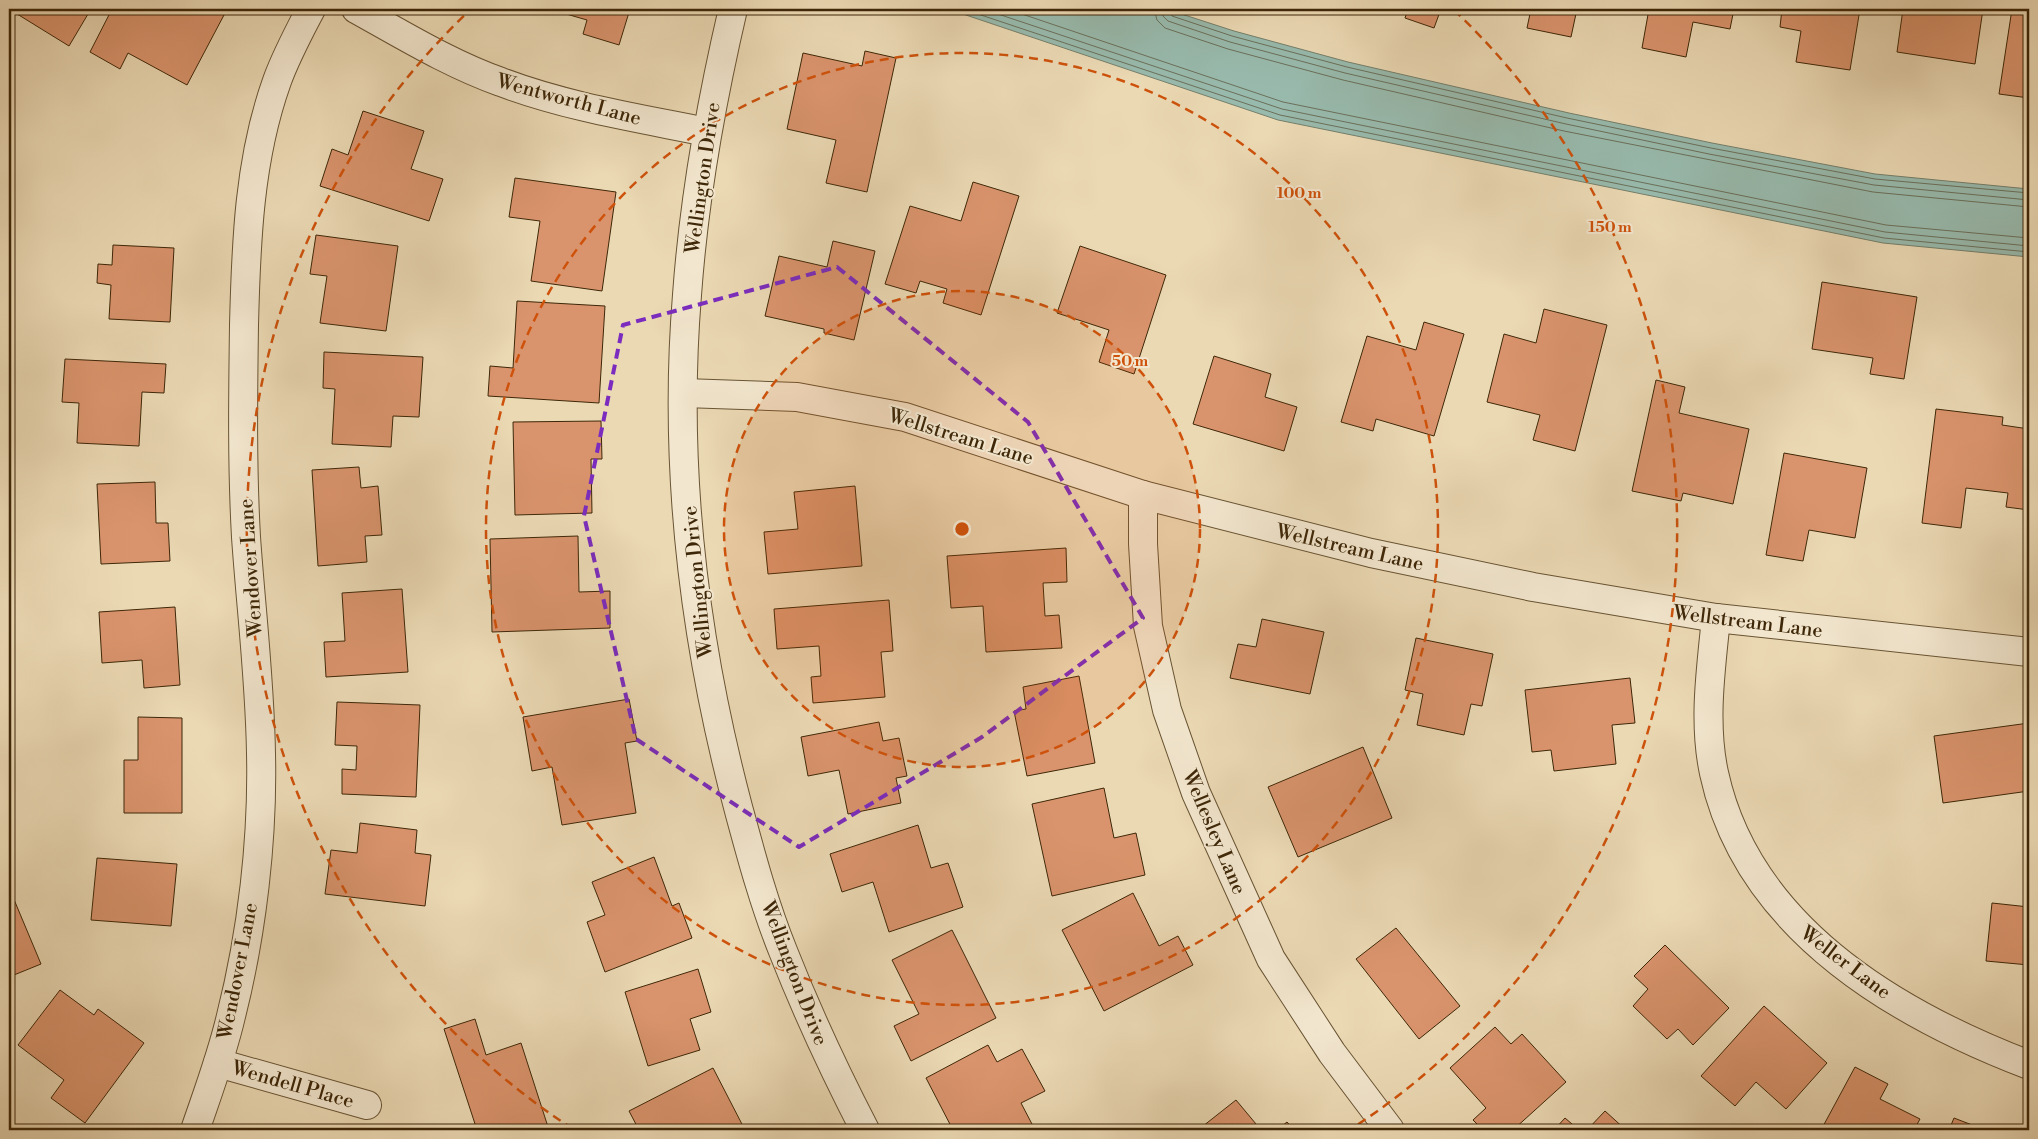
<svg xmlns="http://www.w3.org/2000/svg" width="2038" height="1139" font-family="'Libre Bodoni',serif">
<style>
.water{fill:#98baad;stroke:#747f6b}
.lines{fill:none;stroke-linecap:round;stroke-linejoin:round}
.shore{stroke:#6b705a;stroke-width:1}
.building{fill:#da946d;stroke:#3e2708}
.minor-casing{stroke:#695433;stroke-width:30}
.minor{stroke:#f2e6ce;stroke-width:28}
.marked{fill:none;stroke:#7b2cbf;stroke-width:4;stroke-dasharray:10 6;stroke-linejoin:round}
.ring{fill:none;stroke:#ce520b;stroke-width:2.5;stroke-dasharray:9 6}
.labels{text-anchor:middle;stroke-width:4;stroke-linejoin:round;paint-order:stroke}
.street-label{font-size:20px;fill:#3e2708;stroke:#f2e6ce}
.centre{fill:#ce520b;stroke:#f2e6ce;stroke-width:2.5}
.ring-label{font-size:15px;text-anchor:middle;font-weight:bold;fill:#ce520b;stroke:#f2e6ce;stroke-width:4;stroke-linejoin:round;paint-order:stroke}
</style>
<rect width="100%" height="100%" fill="#ebd9b4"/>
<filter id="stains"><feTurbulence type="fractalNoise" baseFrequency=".004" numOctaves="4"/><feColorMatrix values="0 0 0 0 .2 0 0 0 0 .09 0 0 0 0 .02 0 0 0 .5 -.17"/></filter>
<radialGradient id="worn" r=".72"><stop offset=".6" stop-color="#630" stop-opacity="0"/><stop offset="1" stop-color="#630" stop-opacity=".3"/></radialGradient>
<path class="water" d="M 948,9 L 1166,9 L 1234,31 L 1348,62 L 1569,113 L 1712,143 L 1875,174 L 2029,189 L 2029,257 L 1883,243 L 1278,120 Z"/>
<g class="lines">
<g class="shore">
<path d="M 963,9 L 1280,115 L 1884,238 L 2029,252"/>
<path d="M 983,9 L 1282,109 L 1885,232 L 2029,246"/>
<path d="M 1007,9 L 1283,102 L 1886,225 L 2029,238"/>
<path d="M 1154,9 L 1157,20 L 1165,28 L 1228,49 L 1343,80 L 1564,131 L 1873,192 L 2029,207"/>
<path d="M 1162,9 L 1163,16 L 1168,21 L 1230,42 L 1345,73 L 1566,124 L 1709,154 L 1874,185 L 2029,200"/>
<path d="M 1168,9 L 1172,16 L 1232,36 L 1347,67 L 1567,118 L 1711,148 L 1875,179 L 2029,193"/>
</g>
</g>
<g class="building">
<path d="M 9,9 L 91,9 L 69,46 Z"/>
<path d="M 112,9 L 211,9 L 224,15 L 187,85 L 128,53 L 120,69 L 90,52 Z"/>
<path d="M 549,9 L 630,9 L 619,45 L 583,34 L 587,20 Z"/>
<path d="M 1408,9 L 1441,9 L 1434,28 L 1405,18 Z"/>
<path d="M 1531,9 L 1577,9 L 1571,37 L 1527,28 Z"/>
<path d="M 1649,9 L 1734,9 L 1730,29 L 1693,22 L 1686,57 L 1642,48 Z"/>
<path d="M 1782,9 L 1860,9 L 1850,70 L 1796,62 L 1801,31 L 1780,27 Z"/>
<path d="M 1903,9 L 1983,9 L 1975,64 L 1897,52 Z"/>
<path d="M 2012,9 L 2029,9 L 2029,98 L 1999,94 Z"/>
<path d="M 865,51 L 896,58 L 867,192 L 826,183 L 836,140 L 787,129 L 803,53 L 862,66 Z"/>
<path d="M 363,111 L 424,131 L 411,169 L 443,179 L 429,221 L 320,186 L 332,149 L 348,155 Z"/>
<path d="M 515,178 L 616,192 L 602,291 L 531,281 L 540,221 L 509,217 Z"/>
<path d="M 973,182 L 1019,196 L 981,315 L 943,303 L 947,289 L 920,281 L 916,293 L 885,284 L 910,206 L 961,221 Z"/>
<path d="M 316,235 L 398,246 L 386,331 L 320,323 L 327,276 L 310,274 Z"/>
<path d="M 833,241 L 875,251 L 854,340 L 824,333 L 824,329 L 765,316 L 779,256 L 827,267 Z"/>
<path d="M 113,245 L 174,248 L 170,322 L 109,319 L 111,285 L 97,283 L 98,264 L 112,265 Z"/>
<path d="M 1080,246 L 1166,275 L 1134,374 L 1099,362 L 1109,330 L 1057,313 Z"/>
<path d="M 1822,282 L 1917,297 L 1904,379 L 1870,374 L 1873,358 L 1812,349 Z"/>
<path d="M 517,301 L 605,306 L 599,403 L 488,396 L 490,366 L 513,368 Z"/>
<path d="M 1544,309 L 1607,325 L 1575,451 L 1533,440 L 1540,415 L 1487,402 L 1504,334 L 1536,343 Z"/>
<path d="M 1424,322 L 1464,334 L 1434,436 L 1376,419 L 1373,431 L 1341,422 L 1367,336 L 1416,350 Z"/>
<path d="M 324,352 L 423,357 L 419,417 L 393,416 L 391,447 L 332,444 L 335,389 L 323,388 Z"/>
<path d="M 1214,356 L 1271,374 L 1265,397 L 1297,407 L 1284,451 L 1193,424 Z"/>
<path d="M 65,359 L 166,364 L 164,393 L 142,392 L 139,446 L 77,443 L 79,403 L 62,402 Z"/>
<path d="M 1656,380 L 1685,387 L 1679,413 L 1749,429 L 1733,504 L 1683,493 L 1681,501 L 1632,491 Z"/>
<path d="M 1936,409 L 2003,417 L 2002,425 L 2029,429 L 2029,510 L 2006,507 L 2008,493 L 1966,488 L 1961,528 L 1922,523 Z"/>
<path d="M 601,421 L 602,459 L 591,459 L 592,513 L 515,515 L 513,422 Z"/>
<path d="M 1784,453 L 1867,468 L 1855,538 L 1809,530 L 1803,561 L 1766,555 Z"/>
<path d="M 359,467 L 361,488 L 378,486 L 382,535 L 365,536 L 367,562 L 318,566 L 312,470 Z"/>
<path d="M 155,482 L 156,523 L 168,523 L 170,561 L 101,564 L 97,484 Z"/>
<path d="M 855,486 L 862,566 L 768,574 L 764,532 L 798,529 L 794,492 Z"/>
<path d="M 578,536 L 579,592 L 610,591 L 610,628 L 492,632 L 490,539 Z"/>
<path d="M 1066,548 L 1067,582 L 1043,583 L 1045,616 L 1059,615 L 1062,648 L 986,652 L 983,606 L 951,608 L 947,556 Z"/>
<path d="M 402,589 L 408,672 L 326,677 L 324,642 L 345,641 L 342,593 Z"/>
<path d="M 889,600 L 893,651 L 881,652 L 885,697 L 813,703 L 811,677 L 821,676 L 819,646 L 777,649 L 774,609 Z"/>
<path d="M 175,607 L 180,685 L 144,688 L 142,660 L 102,663 L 99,612 Z"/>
<path d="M 1262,619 L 1324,632 L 1310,694 L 1230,678 L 1238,644 L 1256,647 Z"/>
<path d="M 1416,638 L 1493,654 L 1482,706 L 1471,704 L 1464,735 L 1417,725 L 1423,694 L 1405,690 Z"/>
<path d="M 1079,676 L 1095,763 L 1027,776 L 1014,711 L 1026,709 L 1023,687 Z"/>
<path d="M 1630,678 L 1635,723 L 1612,725 L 1616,764 L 1554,771 L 1551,750 L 1532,752 L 1525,690 Z"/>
<path d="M 629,699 L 637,741 L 625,743 L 636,813 L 562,825 L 552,767 L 532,771 L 523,717 Z"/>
<path d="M 337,702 L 420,705 L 416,797 L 342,794 L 342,769 L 356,770 L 357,746 L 335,745 Z"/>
<path d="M 138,717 L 182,718 L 182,813 L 124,813 L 124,760 L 138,760 Z"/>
<path d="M 879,722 L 883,741 L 899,738 L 907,776 L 896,778 L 901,803 L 848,814 L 839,770 L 808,776 L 801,737 Z"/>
<path d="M 2029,723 L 2029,791 L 1943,803 L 1934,736 Z"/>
<path d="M 1363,747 L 1392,818 L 1298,857 L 1268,787 Z"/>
<path d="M 1104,788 L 1114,838 L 1136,833 L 1145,875 L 1052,896 L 1032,804 Z"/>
<path d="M 360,823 L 417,830 L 415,853 L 431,855 L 425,906 L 325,894 L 331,850 L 357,853 Z"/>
<path d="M 918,825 L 931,868 L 948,863 L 963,907 L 889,932 L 873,882 L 842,892 L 830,854 Z"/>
<path d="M 654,857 L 672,906 L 679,903 L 692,938 L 605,972 L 587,922 L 605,915 L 592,882 Z"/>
<path d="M 97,858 L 177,864 L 171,926 L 91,920 Z"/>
<path d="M 10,890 L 41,964 L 9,977 L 9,891 Z"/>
<path d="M 1133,893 L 1159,946 L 1178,936 L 1193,965 L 1104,1011 L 1062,930 Z"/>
<path d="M 1992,903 L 2029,907 L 2029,965 L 1986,961 Z"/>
<path d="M 1396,928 L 1460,1006 L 1419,1039 L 1356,959 Z"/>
<path d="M 952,930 L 996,1018 L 911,1061 L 894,1026 L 919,1014 L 892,960 Z"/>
<path d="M 1665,945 L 1729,1008 L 1693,1045 L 1678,1029 L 1667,1039 L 1633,1006 L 1648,989 L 1634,976 Z"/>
<path d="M 698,969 L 711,1012 L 690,1019 L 700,1050 L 648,1066 L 625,992 Z"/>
<path d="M 60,990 L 94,1015 L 98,1009 L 144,1043 L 85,1123 L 51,1098 L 64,1080 L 18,1045 Z"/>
<path d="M 1764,1006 L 1827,1063 L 1786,1109 L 1756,1082 L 1735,1106 L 1701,1076 Z"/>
<path d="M 475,1019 L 486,1055 L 521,1043 L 549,1130 L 477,1130 L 444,1029 Z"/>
<path d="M 1495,1027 L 1511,1044 L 1522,1034 L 1566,1082 L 1513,1130 L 1483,1130 L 1473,1120 L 1486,1108 L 1450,1068 Z"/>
<path d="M 988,1045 L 997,1062 L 1022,1049 L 1045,1091 L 1021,1103 L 1033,1126 L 1026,1130 L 953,1130 L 926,1078 Z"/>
<path d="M 1855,1067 L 1888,1084 L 1880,1099 L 1920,1119 L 1914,1130 L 1821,1130 Z"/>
<path d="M 713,1068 L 745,1130 L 639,1130 L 629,1111 Z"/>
<path d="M 1236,1100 L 1261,1130 L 1198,1130 Z"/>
<path d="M 1605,1111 L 1626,1130 L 1587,1130 Z"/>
<path d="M 1565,1118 L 1579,1130 L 1554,1130 Z"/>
<path d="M 1954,1118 L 1985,1130 L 1949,1130 Z"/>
<path d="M 1287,1122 L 1294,1130 L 1277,1130 Z"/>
</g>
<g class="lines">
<g class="minor-casing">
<g id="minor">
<path d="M 356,9 C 403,35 450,64 501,82 C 567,107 638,118 707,132"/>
<path d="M 733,9 C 711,103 694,198 687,295 C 673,467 694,641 738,807 C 751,855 764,904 783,951 C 807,1012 835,1072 865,1130"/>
<path d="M 684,393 L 797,397 L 905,417 L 1143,495 L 1371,553 L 1533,587 L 1716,618 L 2029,652"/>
<path d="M 1143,495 L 1143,544 L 1148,626 L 1167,710 L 1196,793 L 1271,959 L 1332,1053 L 1390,1130"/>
<path d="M 1716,618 C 1711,669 1703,722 1714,773 C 1747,926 1893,1013 2029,1065"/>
<path d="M 218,1063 L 367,1105"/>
<path d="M 195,1130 C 208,1092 222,1055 231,1016 C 252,933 263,839 261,754 C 260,681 251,609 246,537 C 242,466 243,395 244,325 C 246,243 249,159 277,81 C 286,56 299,32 311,9"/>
</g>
</g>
<use href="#minor" class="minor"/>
</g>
<path class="marked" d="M 837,267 L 1028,422 L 1143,618 L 982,737 L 799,847 L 636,739 L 584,516 L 623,325 Z"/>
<circle cx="962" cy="529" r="238" fill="#ce520b" fill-opacity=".12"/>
<g class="ring">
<circle cx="962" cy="529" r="238"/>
<circle cx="962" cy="529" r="476"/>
<path d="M573 1129A715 715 0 0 1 470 10M1454 10A715 715 0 0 1 1351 1129"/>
</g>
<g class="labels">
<g class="street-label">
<text transform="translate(569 99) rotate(15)" y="7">Wentworth Lane</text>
<text transform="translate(702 178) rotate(-82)" y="7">Wellington Drive</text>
<text transform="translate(961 436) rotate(17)" y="7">Wellstream Lane</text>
<text transform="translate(1350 547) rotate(13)" y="7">Wellstream Lane</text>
<text transform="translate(250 568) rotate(-94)" y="7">Wendover Lane</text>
<text transform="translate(697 582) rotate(-96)" y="7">Wellington Drive</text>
<text transform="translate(1748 621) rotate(7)" y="7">Wellstream Lane</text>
<text transform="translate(1215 832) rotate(67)" y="7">Wellesley Lane</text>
<text transform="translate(1846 962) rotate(37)" y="7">Weller Lane</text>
<text transform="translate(237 971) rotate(-79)" y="7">Wendover Lane</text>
<text transform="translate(795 973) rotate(69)" y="7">Wellington Drive</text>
<text transform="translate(293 1084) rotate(16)" y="7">Wendell Place</text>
</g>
</g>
<circle cx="962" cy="529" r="8" class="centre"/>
<g class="ring-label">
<text x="1299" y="198">100 m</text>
<text x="1610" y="232">150 m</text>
<text x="1130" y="366">50 m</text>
</g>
<rect width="2038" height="1139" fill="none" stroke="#ebd9b4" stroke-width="30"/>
<rect x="10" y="10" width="2018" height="1119" fill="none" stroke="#3e2708" stroke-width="2.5"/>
<rect x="15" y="15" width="2008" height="1109" fill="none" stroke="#3e2708"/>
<rect width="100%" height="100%" filter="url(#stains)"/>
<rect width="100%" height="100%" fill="url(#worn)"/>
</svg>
